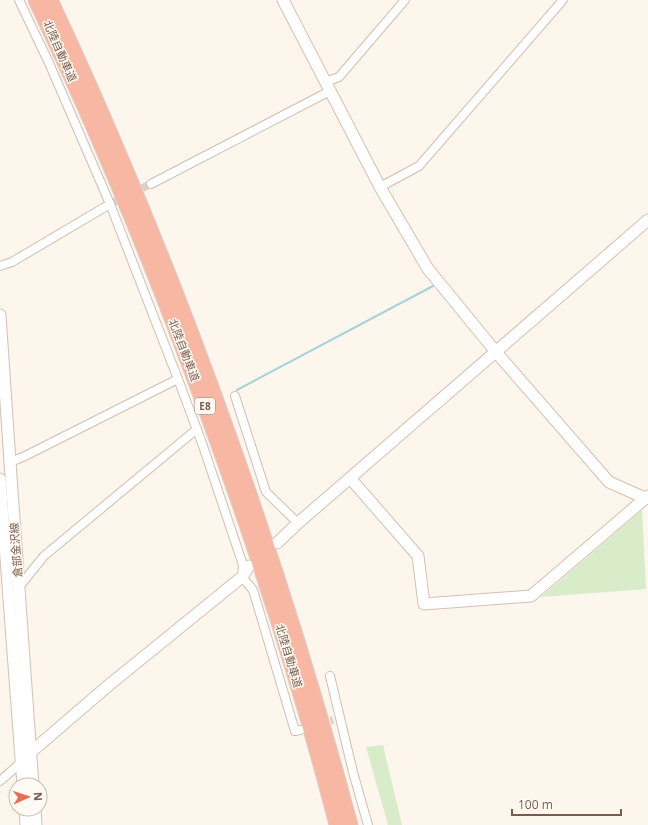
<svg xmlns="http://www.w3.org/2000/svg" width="648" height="825" font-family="'Open Sans','Noto Sans JP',sans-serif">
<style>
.green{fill:#d8ecc9}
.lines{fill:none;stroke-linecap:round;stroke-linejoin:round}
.stream{stroke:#a5d3da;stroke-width:2}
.street-tunnel{stroke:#dcd0c4;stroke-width:8;stroke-dasharray:8 4;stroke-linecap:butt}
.street-casing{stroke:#d1beb0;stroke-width:10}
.secondary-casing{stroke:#d6c0b0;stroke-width:13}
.highway-casing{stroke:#dad1cd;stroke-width:17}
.street{stroke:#fff;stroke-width:8}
.secondary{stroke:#fff;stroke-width:11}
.highway{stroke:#f7b7a3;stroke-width:15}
.labels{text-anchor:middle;stroke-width:3;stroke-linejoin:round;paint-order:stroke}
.shield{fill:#fffaf3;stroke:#a28b7f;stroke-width:1}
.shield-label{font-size:10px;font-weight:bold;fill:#7a5c4d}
.street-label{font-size:11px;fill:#7a5c4d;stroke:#fffaf3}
</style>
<rect width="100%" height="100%" fill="#fdf6ec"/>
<g class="green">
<path d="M 642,510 L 646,589 L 541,597 Z"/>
<path d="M 383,745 L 402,825 L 388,825 L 366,747 Z"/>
</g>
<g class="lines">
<path class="stream" d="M 237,390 L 433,286"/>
<g class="street-tunnel">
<path d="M 110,204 L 151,184"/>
<path d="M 319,724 L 333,720"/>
</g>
<g class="street-casing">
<g id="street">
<path d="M 19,0 L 49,63 L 110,204 L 178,379 L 203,446 L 243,565 L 242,577 L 253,590 L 295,731 L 300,730"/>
<path d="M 325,82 L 339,77 L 405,0"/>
<path d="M 151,184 L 330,91"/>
<path d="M 380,187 L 419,166 L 563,0"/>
<path d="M 0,266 L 12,262 L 110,204"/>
<path d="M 235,396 L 266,492 L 298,523"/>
<path d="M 10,462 L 23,457 L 178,379"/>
<path d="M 19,587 L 44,556 L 197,429"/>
<path d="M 330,676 L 353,772 L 368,825"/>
<path d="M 0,781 L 24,760"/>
</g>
</g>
<g class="secondary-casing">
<g id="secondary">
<path d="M 283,0 L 380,187 L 428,269 L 496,352 L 609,482 L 645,498 L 648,498"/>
<path d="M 0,315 L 10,462 L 33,785"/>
<path d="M 350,478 L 418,556 L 424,604 L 531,596 L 648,496"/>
<path d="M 0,479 L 23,785"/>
<path d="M 277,543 L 298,523 L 648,220"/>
<path d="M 31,752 L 109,685 L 242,577 L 249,566"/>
<path d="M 25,809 L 26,825"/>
<path d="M 35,809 L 36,825"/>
</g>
</g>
<g class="highway-casing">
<g id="highway">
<path d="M 36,0 C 100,134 156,272 207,412 C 257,548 301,685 337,825"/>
<path d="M 50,0 C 94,93 134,188 172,284 C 241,461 301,641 350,825"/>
</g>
</g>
<use href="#street" class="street"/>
<use href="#secondary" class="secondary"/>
<use href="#highway" class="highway"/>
</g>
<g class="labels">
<rect class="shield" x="195" y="398" width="20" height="16" rx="3"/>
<g class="shield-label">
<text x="205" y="410">E8</text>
</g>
<g class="street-label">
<text transform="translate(60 51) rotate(66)" y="4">北陸自動車道</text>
<text transform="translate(184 350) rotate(69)" y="4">北陸自動車道</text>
<text transform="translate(16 550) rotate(-94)" y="4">倉部金沢線</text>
<text transform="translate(289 656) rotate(73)" y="4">北陸自動車道</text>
</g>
</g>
<g transform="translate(28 797) rotate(87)"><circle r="19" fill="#fffaf3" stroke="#cabbb1"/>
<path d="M0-3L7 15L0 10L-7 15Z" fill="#e76f51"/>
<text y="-6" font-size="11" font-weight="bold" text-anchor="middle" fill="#7a5c4d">N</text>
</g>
<path d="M512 809v6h109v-6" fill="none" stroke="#7a5c4d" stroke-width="2"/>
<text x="518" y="809" font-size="12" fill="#7a5c4d" stroke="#fffaf3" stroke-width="3" paint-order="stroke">100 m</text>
</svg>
